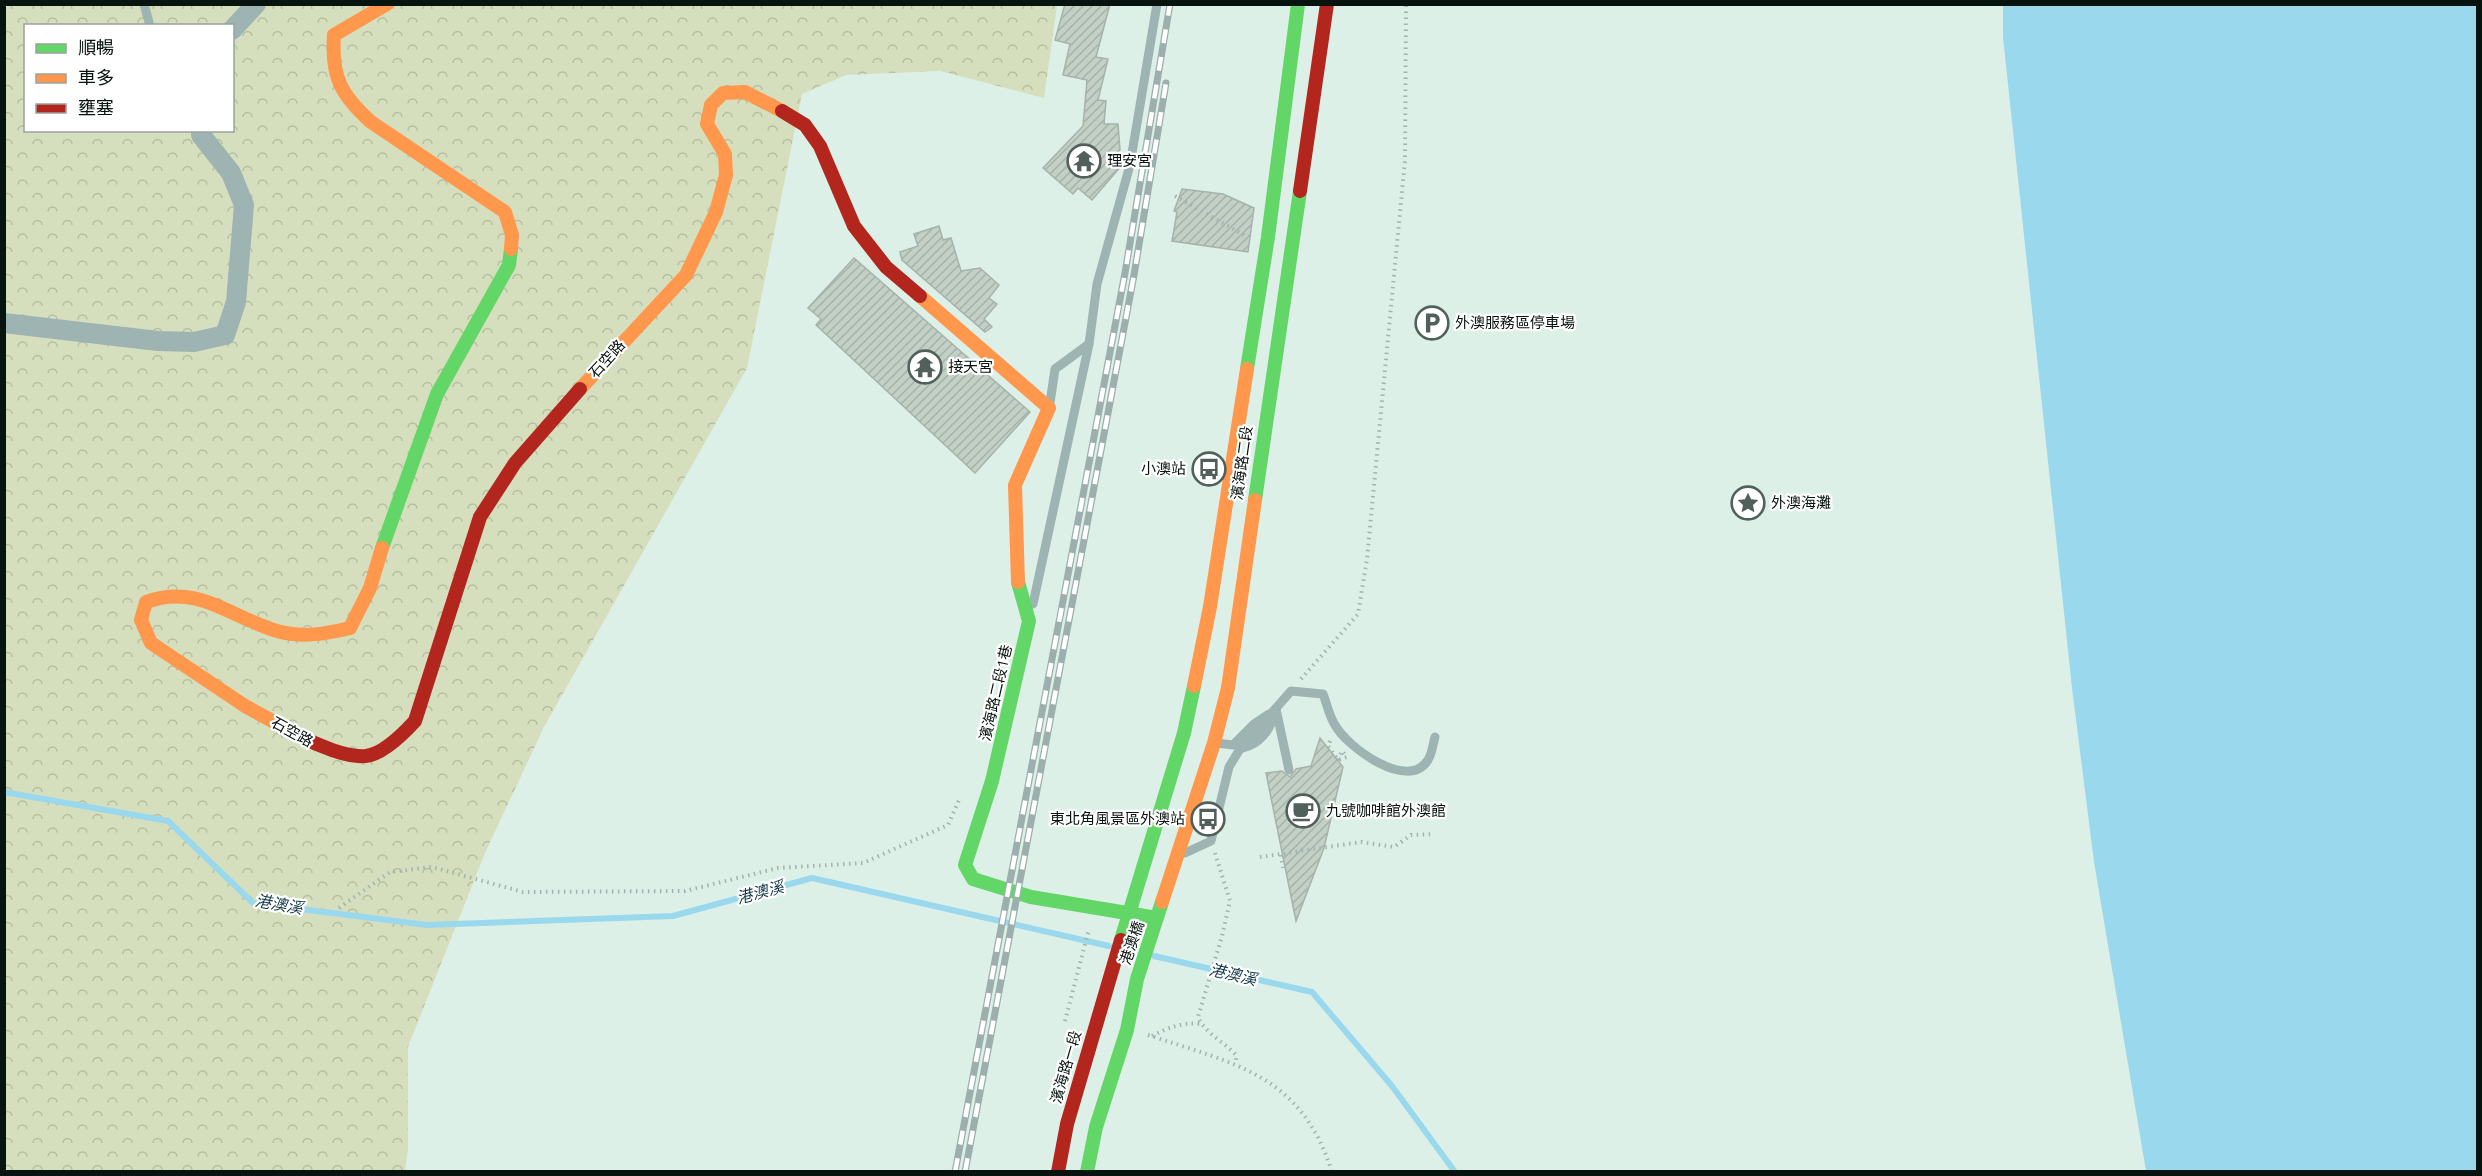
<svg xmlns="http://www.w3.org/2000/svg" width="2482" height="1176" font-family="Ubuntu,'Noto Sans TC',sans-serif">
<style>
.forest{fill:url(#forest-crowns);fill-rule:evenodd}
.water{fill:#9ad8ed}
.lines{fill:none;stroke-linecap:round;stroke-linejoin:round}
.stream{stroke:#9ad8ed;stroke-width:6}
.building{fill:url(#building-hatch);stroke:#a6b2aa;stroke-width:1.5}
.path{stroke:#a0b4b1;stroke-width:4;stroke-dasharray:1.5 4.5;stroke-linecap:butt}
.lane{stroke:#9eb4b3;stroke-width:9}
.street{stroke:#9eb4b3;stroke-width:20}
.fast{stroke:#63d668;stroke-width:14}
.slow{stroke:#ff974d;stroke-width:14}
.jam{stroke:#b3261e;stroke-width:14}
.rail-casing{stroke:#9cafac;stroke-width:7}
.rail{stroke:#fff;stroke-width:4.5;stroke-dasharray:14;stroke-linecap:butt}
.path-bridge{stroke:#a0b4b1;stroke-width:4;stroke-dasharray:1.5 4.5;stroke-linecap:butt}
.labels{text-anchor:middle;stroke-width:4.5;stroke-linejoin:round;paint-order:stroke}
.poi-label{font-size:15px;fill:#06130e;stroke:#fff;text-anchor:start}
.street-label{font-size:15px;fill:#06130e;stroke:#fff}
.water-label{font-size:16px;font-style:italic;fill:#153a48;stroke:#fff}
</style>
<defs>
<pattern id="forest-crowns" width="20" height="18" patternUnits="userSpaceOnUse" patternTransform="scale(1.5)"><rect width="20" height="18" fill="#d6dfbd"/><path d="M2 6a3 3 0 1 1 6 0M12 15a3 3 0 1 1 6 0" fill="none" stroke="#b6bea1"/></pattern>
<pattern id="building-hatch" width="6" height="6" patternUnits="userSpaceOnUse" patternTransform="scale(1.5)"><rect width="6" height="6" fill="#c3d0c6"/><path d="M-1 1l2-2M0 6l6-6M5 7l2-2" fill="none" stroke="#a6b2a9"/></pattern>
</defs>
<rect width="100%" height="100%" fill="#dcf0e8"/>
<path class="forest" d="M 5,5 L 1057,5 L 1044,98 L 940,71 L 846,75 L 802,94 L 747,368 L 544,727 L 485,853 L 408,1047 L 408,1149 L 405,1171 L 5,1172 ZM 26,26 L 232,26 L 232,130 L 26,130 Z"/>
<path class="water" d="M 2003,5 L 2477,5 L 2477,1171 L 2146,1171 L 2094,862 L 2072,688 L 2003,37 Z"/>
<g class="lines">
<g class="stream">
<path d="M 4,792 L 168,821 L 253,903 L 427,925 L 673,916 L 812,878 L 1109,946"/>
<path d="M 1154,956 L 1312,992 L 1392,1086 L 1455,1172"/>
</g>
</g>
<g class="building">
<path d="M 1065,4 L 1110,4 L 1096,57 L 1108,59 L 1098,100 L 1106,101 L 1104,124 L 1118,124 L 1120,150 L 1114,156 L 1122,165 L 1092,200 L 1078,188 L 1073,194 L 1043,168 L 1083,126 L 1087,80 L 1063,75 L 1070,44 L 1055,40 Z"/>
<path d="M 1182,189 L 1223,194 L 1254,208 L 1248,252 L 1172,241 L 1177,212 L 1174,211 Z"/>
<path d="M 939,226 L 943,240 L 951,238 L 961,271 L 980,268 L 999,285 L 989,298 L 997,304 L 984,319 L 992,327 L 985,332 L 902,260 L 900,252 L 918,246 L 914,234 Z"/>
<path d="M 854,258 L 1030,412 L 975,473 L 816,325 L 821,319 L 808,308 Z"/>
<path d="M 1320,738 L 1343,767 L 1324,848 L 1296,921 L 1266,773 L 1282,771 L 1290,777 L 1296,769 L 1311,766 Z"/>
</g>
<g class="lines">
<g class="path">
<path d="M 1175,196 L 1244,235"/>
<path d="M 1301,679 L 1358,614 L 1367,559 L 1405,160 L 1406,4"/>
<path d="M 1330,741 L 1328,746 L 1338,760 L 1347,757"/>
<path d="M 1215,853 L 1230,901 L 1222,936 L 1198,1017 C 1205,1033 1224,1042 1236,1055 L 1236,1064"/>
<path d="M 1281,855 L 1283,868"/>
<path d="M 1260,857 L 1361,842 L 1394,847 L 1411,835 L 1433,834"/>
<path d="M 339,908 L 390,872 L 432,867 L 523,892 L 685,891 L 778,868 L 863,863 L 948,825 L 960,798"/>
<path d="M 1065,1021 L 1089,929"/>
<path d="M 1148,1035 C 1235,1064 1301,1074 1332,1172"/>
<path d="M 1152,1036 C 1168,1028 1181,1022 1200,1024"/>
</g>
<g class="lane">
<path d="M 144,4 L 150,26"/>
<path d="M 1050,403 L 1055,369 L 1089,344"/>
<path d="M 1033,604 L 1089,344 L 1097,284 L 1130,165 L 1157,4"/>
<path d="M 1276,709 L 1289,770"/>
<path d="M 1217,743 L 1233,745 L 1254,724 L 1269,714"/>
<path d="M 1243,748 C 1259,744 1270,731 1274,715"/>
<path d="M 1185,853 L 1211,841 L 1229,767 L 1240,749 L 1291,691 L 1323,694 C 1327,704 1329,716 1335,725 C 1347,747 1408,792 1428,760 C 1432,754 1433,744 1435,737"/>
</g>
<g class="street">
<path d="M 232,30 L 256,4"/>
<path d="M 4,323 L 158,341 L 194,342 L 225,335 L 236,302 L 244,205 L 231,173 L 201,135 L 201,130"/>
</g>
<g class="fast">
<path d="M 1247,369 L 1268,237 L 1298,4"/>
<path d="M 1255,500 L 1300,191"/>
<path d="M 382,548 L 437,394 L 509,265 L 511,249"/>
<path d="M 1018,582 L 1029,621 L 992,781 L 965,865 L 973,879 L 1031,897 L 1151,917"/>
<path d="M 1121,940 L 1184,733 L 1194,686"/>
<path d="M 1087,1172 L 1096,1127 L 1127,1030 L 1137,979 L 1162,902"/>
</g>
<g class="slow">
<path d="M 387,4 L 334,35 C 331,77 341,95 371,122 L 505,212 L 512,235 L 511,249"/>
<path d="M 920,296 L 1049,408 L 1015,485 L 1018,582"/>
<path d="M 580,389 L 686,275 L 716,212 L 726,175 L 725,154 L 707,124 L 711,105 L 723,93 L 745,92 L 782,111"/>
<path d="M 1194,686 L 1210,607 L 1247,369"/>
<path d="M 300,736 L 245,706 L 151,643 L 141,620 L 146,602 C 199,583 229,617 277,631 C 301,638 326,634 350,628 L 370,588 L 382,548"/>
<path d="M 1162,902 L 1214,743 L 1228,688 L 1255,500"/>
</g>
<g class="jam">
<path d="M 782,111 L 805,125 L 820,146 L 854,226 L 886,267 L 920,296"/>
<path d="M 1300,191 L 1327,4"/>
<path d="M 300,736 C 317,745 347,758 366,756 C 383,754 404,733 415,721 L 480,517 L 515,463 L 580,389"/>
<path d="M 1058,1172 L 1067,1124 L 1121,940"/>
</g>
<g class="rail-casing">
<g id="rail">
<path d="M 955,1172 L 1125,273 L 1170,4"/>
<path d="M 965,1172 L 1134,275 L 1166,83"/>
</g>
</g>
<use href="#rail" class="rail"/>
<path class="path-bridge" d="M 1338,760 L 1342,751 L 1347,757"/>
</g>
<defs>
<g id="temple-ring" transform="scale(1.725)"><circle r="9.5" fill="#fff" stroke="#51605a" stroke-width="1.5"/><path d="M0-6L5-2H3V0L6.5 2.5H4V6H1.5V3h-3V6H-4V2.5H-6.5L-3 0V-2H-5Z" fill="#51605a"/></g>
<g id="parking-ring" transform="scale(1.725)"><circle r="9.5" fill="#fff" stroke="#51605a" stroke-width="1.5"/><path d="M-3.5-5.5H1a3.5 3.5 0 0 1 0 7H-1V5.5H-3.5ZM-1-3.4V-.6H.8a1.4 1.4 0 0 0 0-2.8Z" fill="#51605a"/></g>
<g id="bus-ring" transform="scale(1.725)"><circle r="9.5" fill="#fff" stroke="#51605a" stroke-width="1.5"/><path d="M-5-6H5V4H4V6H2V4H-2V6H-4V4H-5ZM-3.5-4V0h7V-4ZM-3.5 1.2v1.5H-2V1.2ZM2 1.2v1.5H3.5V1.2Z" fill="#51605a"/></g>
<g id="sight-ring" transform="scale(1.725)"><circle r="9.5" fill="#fff" stroke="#51605a" stroke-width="1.5"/><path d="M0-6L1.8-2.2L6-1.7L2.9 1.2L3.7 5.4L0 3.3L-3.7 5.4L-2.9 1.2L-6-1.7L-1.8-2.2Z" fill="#51605a"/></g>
<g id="cafe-ring" transform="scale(1.725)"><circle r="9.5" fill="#fff" stroke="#51605a" stroke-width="1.5"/><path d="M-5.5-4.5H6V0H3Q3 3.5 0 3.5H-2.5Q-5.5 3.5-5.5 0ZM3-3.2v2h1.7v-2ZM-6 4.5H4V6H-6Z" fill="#51605a"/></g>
</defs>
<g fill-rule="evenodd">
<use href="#temple-ring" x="1084" y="161"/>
<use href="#parking-ring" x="1432" y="323"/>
<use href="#temple-ring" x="925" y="367"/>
<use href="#bus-ring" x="1209" y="469"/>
<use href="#sight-ring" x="1748" y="503"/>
<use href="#cafe-ring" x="1303" y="811"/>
<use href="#bus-ring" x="1208" y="819"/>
</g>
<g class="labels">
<g class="poi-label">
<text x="1107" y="166">理安宮</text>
<text x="1455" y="328">外澳服務區停車場</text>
<text x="948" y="372">接天宮</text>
<text x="1186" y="474" text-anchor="end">小澳站</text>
<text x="1771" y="508">外澳海灘</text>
<text x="1326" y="816">九號咖啡館外澳館</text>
<text x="1185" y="824" text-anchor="end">東北角風景區外澳站</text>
</g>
<g class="street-label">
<text transform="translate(607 359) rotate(-48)" y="5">石空路</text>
<text transform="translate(1242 463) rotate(-82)" y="5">濱海路二段</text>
<text transform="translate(996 693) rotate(-77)" y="5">濱海路二段1巷</text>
<text transform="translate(292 732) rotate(29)" y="5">石空路</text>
<text transform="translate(1132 943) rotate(-71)" y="5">港澳橋</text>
<text transform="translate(1066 1067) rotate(-74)" y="5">濱海路一段</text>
</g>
<g class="water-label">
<text transform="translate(760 892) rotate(-15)" y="6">港澳溪</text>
<text transform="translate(279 904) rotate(10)" y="6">港澳溪</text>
<text transform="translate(1233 974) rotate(13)" y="6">港澳溪</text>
</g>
</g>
<rect width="2482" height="1176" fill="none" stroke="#06130e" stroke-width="12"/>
<rect x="24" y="24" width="210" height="108" fill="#ffffff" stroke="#9ba19f" stroke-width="1.5"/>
<rect x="36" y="44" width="30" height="9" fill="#63d668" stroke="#9ba19f" stroke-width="1.5"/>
<text x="78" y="54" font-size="18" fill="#06130e">順暢</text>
<rect x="36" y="74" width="30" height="9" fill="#ff974d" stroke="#9ba19f" stroke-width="1.5"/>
<text x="78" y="84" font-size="18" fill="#06130e">車多</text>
<rect x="36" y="104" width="30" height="9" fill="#b3261e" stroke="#9ba19f" stroke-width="1.5"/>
<text x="78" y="114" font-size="18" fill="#06130e">壅塞</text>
</svg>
